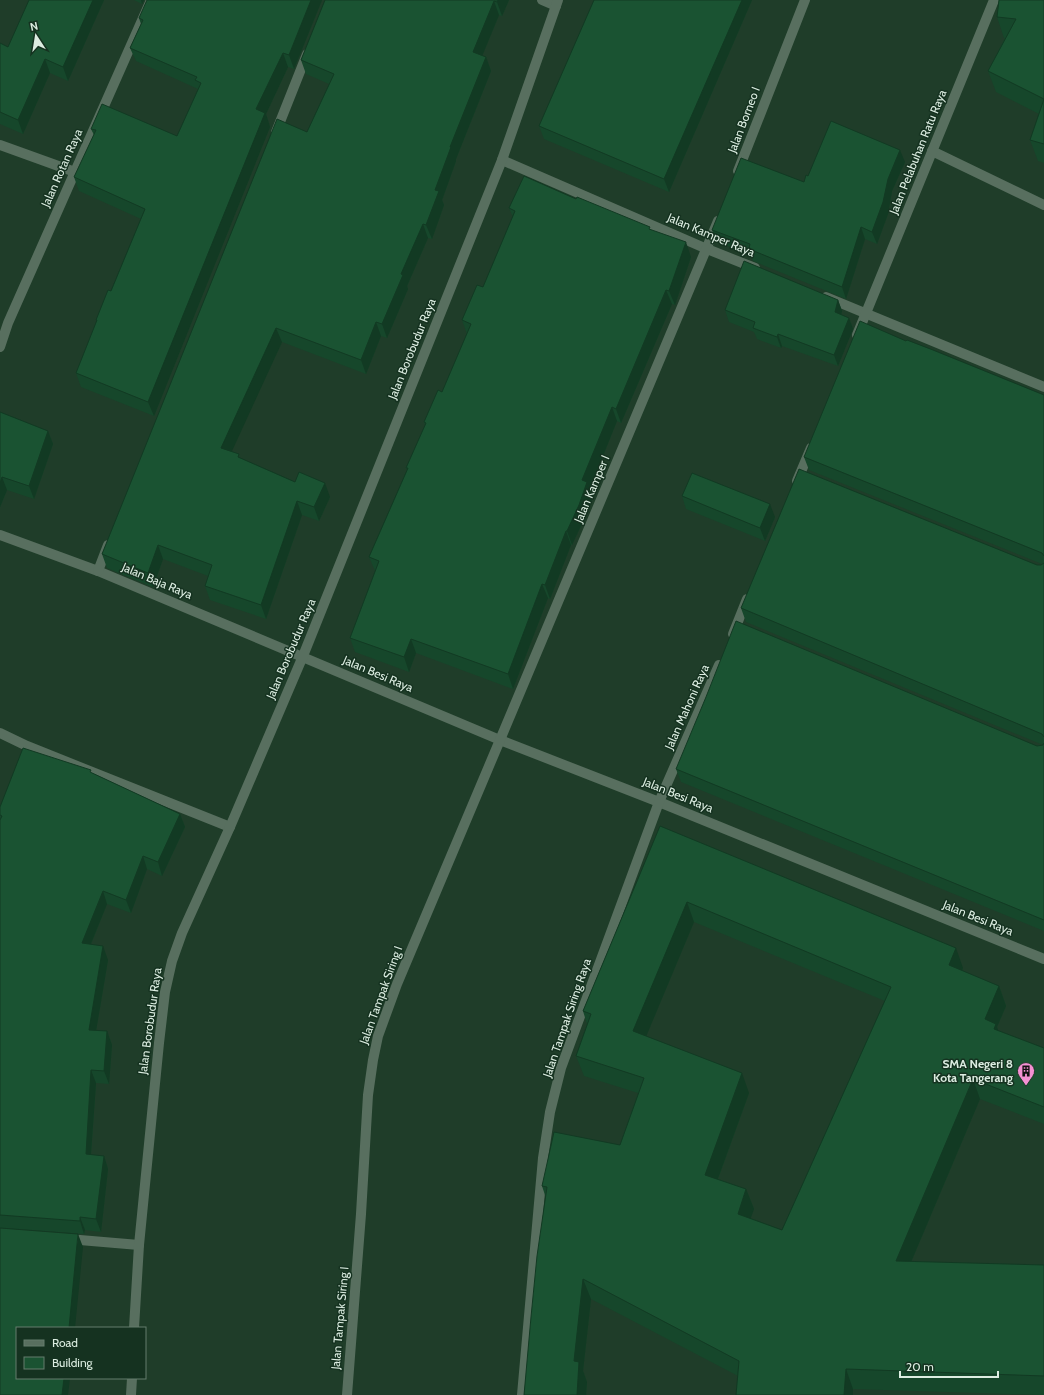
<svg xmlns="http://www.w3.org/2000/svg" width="1044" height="1395" font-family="Cabin,sans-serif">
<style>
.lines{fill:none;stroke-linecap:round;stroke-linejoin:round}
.minor{stroke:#586f5f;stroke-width:10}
.wall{fill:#16472b;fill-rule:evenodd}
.shaded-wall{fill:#123a23}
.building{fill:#1a5332;stroke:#123a23;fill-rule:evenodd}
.labels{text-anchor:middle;stroke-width:3;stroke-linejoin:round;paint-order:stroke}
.street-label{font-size:12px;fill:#dcede1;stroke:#153220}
.poi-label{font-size:12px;font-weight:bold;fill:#dcede1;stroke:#153220;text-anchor:end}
</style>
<rect width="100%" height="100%" fill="#1f3d29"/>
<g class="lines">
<g class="minor">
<path d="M 542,0 L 556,6"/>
<path d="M 276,132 L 307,54"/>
<path d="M 0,145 L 75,172"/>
<path d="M 932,151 L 1044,205"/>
<path d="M 502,160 L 707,249 L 755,268"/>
<path d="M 738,171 L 805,0"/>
<path d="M 826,297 L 1044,387"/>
<path d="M 857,335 L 994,0"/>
<path d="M 0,347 L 8,323 L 151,0"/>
<path d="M 797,481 L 811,448"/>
<path d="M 0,535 L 98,571 L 500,740 L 659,802 L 1044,959"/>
<path d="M 98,571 L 108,545"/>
<path d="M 733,634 L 747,599"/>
<path d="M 0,733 L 27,746 L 230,827"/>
<path d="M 68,1239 L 139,1245"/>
<path d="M 134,1328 L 139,1245 L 159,1043 L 165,992 L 172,961 L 182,933 L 230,827 L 303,656 L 502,160 L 558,0"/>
<path d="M 131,1395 L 132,1378"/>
<path d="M 347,1395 L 361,1214 L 368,1095 L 373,1060 L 378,1036 L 397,984 L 500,740 L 718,221"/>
<path d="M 522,1395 L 543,1158 L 550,1112 L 561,1068 L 659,802 L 719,665"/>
</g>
</g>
<g class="wall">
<path d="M 104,0 L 68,81 L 50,73 L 23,134 L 0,124 L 0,43 L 8,47 Z"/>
<path d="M 134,0 L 144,0 L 142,4 Z"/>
<path d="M 322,0 L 294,69 L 288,67 L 266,114 L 270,127 L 154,416 L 81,387 L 76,373 L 97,322 L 96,320 L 111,291 L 141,219 L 79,191 L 74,177 L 94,135 L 91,129 L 177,136 L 198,89 L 136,61 L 130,48 L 141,24 L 139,18 Z"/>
<path d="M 325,0 L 509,0 L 502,16 L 499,15 L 482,56 L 486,57 L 491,71 L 456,159 L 456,161 L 442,200 L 444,205 L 432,239 L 428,238 L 407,286 L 408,289 L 387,338 L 381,336 L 366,374 L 282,342 L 231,451 L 239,454 L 240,458 L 330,497 L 319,521 L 302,515 L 266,619 L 210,600 L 205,586 L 208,576 L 163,559 L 153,587 L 107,568 L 102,554 L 307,132 L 329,84 L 306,74 L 301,60 Z"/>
<path d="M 752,0 L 669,192 L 544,139 L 539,126 Z"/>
<path d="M 1044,0 L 1044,163 L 1038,161 L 1030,140 L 1039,114 L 996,92 L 988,71 L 1005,38 L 1004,38 L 997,17 Z"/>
<path d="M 905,162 L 892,191 L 888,214 L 877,244 L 865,239 L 846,299 L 753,261 L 751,255 L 717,242 L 712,230 L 804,182 L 808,176 Z"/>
<path d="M 576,199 L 651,230 L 691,257 L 675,305 L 672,304 L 621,423 L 617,421 L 590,488 L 593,496 L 584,519 L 572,545 L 571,545 L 550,599 L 548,598 L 513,689 L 416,653 L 409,672 L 355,652 L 350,638 L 375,571 L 369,557 L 407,470 L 406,468 L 425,425 L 424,422 L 442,392 L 467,334 L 462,320 L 483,287 L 513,217 L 509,208 Z"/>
<path d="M 838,300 L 842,311 L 841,314 L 849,318 L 853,329 L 838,366 L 782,346 L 781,348 L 757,339 L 754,332 L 729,322 L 725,310 Z"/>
<path d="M 906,341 L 1044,395 L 1044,931 L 681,782 L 676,769 L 1043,745 L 746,622 L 741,608 L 1037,565 L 1041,565 L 1042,564 L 809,470 L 804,457 Z"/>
<path d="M 0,412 L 48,431 L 53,444 L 34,499 L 7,490 L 0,507 Z"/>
<path d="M 682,496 L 775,517 L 765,541 L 686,509 Z"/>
<path d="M 92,773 L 180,814 L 185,827 L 162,876 L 147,869 L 131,913 L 107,904 L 91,944 L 108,960 L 96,1031 L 107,1031 L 112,1045 L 109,1084 L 96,1083 L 91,1155 L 104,1156 L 108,1169 L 101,1232 L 85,1230 L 84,1234 L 0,1228 L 0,807 Z"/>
<path d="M 660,826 L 963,968 L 962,971 L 999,986 L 1006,1006 L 997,1027 L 998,1031 L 1044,1048 L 1044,1124 L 980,1099 L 911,1262 L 1044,1265 L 1044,1395 L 853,1389 L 853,1395 L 736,1395 L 738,1376 L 591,1299 L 583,1371 L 587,1382 L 586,1395 L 524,1395 L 546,1198 L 542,1186 L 620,1145 L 638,1093 L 584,1076 L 576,1056 L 587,1024 L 583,1011 ZM 694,922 L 885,1001 L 782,1230 L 750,1218 L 754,1209 L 746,1189 L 718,1179 L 749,1093 L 646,1036 Z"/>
</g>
<g class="shaded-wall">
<path d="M 93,0 L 104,0 L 68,81 L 63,67 Z"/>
<path d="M 141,0 L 144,0 L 142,4 Z"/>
<path d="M 311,0 L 322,0 L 294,69 L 289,55 Z"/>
<path d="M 498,0 L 509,0 L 502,16 L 497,2 Z"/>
<path d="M 742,0 L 752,0 L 669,192 L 664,179 Z"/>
<path d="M 494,1 L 499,15 L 478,66 L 473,52 Z"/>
<path d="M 283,53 L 288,67 L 266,114 L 270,127 L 154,416 L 148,402 L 256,109 Z"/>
<path d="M 486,57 L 491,71 L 456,159 L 456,161 L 442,200 L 444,205 L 432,239 L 426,225 L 435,190 L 450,147 Z"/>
<path d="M 45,59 L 50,73 L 23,134 L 18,120 Z"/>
<path d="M 900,150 L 905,162 L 892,191 L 888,214 L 877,244 L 872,232 L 888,179 Z"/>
<path d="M 423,224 L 428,238 L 407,286 L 408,289 L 387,338 L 382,324 L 401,274 Z"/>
<path d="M 861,227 L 865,239 L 846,299 L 842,287 Z"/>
<path d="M 686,242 L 691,257 L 675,305 L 669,291 Z"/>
<path d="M 666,290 L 672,304 L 621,423 L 616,409 Z"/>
<path d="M 838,300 L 842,311 L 839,323 L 835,312 Z"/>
<path d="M 849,318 L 853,329 L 838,366 L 834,355 Z"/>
<path d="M 376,322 L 381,336 L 366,374 L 361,360 Z"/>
<path d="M 276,328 L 282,342 L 227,462 L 221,448 Z"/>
<path d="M 778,334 L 782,346 L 781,348 L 777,337 Z"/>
<path d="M 612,407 L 617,421 L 590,488 L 593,496 L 584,519 L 572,545 L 567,531 L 582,480 Z"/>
<path d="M 48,431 L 53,444 L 34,499 L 29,486 Z"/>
<path d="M 2,477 L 7,490 L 0,507 L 0,483 Z"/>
<path d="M 325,483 L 330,497 L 319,521 L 314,507 Z"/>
<path d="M 297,501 L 302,515 L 266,619 L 261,605 Z"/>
<path d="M 770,504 L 775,517 L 765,541 L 760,528 Z"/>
<path d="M 566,531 L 571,545 L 550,599 L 545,585 Z"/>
<path d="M 158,545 L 163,559 L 153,587 L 148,573 Z"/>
<path d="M 542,584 L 548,598 L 513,689 L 508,674 Z"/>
<path d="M 411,639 L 416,653 L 409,672 L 404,657 Z"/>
<path d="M 180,814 L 185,827 L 162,876 L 158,862 Z"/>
<path d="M 143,856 L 147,869 L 131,913 L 126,900 Z"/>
<path d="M 103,891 L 107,904 L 86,956 L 82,943 Z"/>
<path d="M 687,902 L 694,922 L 640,1051 L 633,1031 Z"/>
<path d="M 103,946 L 108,960 L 94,1043 L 89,1030 Z"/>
<path d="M 956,948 L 963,968 L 956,985 L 949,965 Z"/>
<path d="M 999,986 L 1006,1006 L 997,1027 L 1003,1044 L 985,1019 Z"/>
<path d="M 107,1031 L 112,1045 L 109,1084 L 104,1071 Z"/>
<path d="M 91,1070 L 96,1083 L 90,1167 L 86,1154 Z"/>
<path d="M 742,1073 L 749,1093 L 712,1195 L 705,1175 Z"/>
<path d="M 973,1079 L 980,1099 L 903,1281 L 896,1261 Z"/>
<path d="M 104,1156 L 108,1169 L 101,1232 L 96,1219 Z"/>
<path d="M 746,1189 L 754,1209 L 745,1234 L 738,1214 Z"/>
<path d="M 80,1217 L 85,1230 L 84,1234 L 80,1221 Z"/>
<path d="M 78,1234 L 83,1247 L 75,1328 L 69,1328 Z"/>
<path d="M 583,1279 L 591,1299 L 583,1371 L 587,1382 L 586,1395 L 577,1395 L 574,1361 Z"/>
<path d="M 846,1369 L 853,1389 L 853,1395 L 844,1395 Z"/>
<path d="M 64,1378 L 70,1378 L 68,1395 L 62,1395 Z"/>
</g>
<g class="building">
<path d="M 29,0 L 93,0 L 63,67 L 45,59 L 18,120 L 0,112 L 0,43 L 8,47 Z"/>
<path d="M 147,0 L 311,0 L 289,55 L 283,53 L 256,109 L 265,113 L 148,402 L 76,373 L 97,320 L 96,320 L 108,290 L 111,291 L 145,209 L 74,177 L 96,130 L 91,129 L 102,104 L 177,136 L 201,83 L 195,80 L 197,77 L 130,48 L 143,20 L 139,18 Z"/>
<path d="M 325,0 L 498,0 L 497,2 L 494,1 L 473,52 L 486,57 L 450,147 L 451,147 L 435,190 L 439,191 L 426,225 L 423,224 L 401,274 L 403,275 L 382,324 L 376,322 L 361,360 L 276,328 L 221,448 L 239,454 L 238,457 L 295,482 L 299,472 L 325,483 L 314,507 L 297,501 L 261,605 L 205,586 L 212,565 L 158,545 L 148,573 L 102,554 L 277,119 L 307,132 L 334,74 L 301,60 Z"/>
<path d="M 594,0 L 742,0 L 664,179 L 539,126 Z"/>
<path d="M 999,0 L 1044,0 L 1044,144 L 1030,140 L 1044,99 L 988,71 L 1016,19 L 997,17 Z"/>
<path d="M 831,121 L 900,150 L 888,179 L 883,202 L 872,232 L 861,227 L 842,287 L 749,249 L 750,244 L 712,230 L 741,158 L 804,182 L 806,175 L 808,176 Z"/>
<path d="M 524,176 L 576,199 L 577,197 L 650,227 L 649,229 L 686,242 L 669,291 L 666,290 L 616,409 L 612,407 L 582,480 L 587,482 L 579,505 L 567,531 L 566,531 L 545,585 L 542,584 L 508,674 L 411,639 L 404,657 L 350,638 L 379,561 L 369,557 L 408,468 L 406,468 L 426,423 L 424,422 L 438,390 L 442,392 L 471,324 L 462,320 L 477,285 L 483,287 L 515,211 L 509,208 Z"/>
<path d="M 744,261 L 838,300 L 835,312 L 849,318 L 834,355 L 778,334 L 777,337 L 753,328 L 755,322 L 725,310 Z"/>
<path d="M 860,321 L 906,341 L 907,340 L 933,350 L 1044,395 L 1044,556 L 1042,553 L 804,457 Z"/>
<path d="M 0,412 L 48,431 L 29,486 L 2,477 L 0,483 Z"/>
<path d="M 799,469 L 1037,565 L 1041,565 L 1044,563 L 1044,737 L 1042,734 L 741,608 Z"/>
<path d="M 692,473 L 770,504 L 760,528 L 682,496 Z"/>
<path d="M 736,621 L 1037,746 L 1043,745 L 1044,743 L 1044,920 L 676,769 L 706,697 Z"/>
<path d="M 23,748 L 91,770 L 90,772 L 180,814 L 158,862 L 143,856 L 126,900 L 103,891 L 82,943 L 103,946 L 89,1030 L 107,1031 L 104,1071 L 91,1070 L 86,1154 L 104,1156 L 96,1219 L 80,1217 L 80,1221 L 0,1215 L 0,820 L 2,816 L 0,815 L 0,807 Z"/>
<path d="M 660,826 L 956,948 L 949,965 L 999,986 L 985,1019 L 996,1024 L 994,1029 L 1044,1048 L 1044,1107 L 973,1079 L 896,1261 L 1044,1265 L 1044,1376 L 846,1369 L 844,1395 L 736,1395 L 739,1361 L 583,1279 L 574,1361 L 579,1362 L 577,1395 L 524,1395 L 531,1317 L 537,1256 L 547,1187 L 542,1186 L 554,1132 L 620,1145 L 644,1078 L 576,1056 L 591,1014 L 583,1011 ZM 687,902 L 891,987 L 782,1230 L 738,1214 L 746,1189 L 705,1175 L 742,1073 L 633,1031 Z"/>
<path d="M 0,1228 L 78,1234 L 69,1328 L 17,1328 L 17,1378 L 64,1378 L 62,1395 L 0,1395 Z"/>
</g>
<defs>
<g id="building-pin" transform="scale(0.9)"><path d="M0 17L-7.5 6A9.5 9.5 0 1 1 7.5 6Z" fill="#f491d3" stroke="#153220"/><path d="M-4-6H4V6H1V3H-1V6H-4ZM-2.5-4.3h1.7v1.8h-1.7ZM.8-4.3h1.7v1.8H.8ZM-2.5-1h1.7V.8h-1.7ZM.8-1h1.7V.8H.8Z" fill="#111"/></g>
</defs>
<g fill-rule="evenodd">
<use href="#building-pin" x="1026" y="1071"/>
</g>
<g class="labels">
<g class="street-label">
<text transform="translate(744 120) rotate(-69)" y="4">Jalan Borneo I</text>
<text transform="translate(918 152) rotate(-68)" y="4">Jalan Pelabuhan Ratu Raya</text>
<text transform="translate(62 168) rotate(-66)" y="4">Jalan Rotan Raya</text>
<text transform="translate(711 235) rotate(23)" y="4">Jalan Kamper Raya</text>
<text transform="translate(412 349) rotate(-68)" y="4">Jalan Borobudur Raya</text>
<text transform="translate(592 489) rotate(-67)" y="4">Jalan Kamper I</text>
<text transform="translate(157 581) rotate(23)" y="4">Jalan Baja Raya</text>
<text transform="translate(291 649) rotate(-67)" y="4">Jalan Borobudur Raya</text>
<text transform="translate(378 674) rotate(23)" y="4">Jalan Besi Raya</text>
<text transform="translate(687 707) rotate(-66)" y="4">Jalan Mahoni Raya</text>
<text transform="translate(678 795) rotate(22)" y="4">Jalan Besi Raya</text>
<text transform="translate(978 918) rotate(22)" y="4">Jalan Besi Raya</text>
<text transform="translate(381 995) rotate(-70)" y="4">Jalan Tampak Siring I</text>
<text transform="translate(567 1018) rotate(-71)" y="4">Jalan Tampak Siring Raya</text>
<text transform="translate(150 1021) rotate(-82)" y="4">Jalan Borobudur Raya</text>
<text transform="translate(340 1318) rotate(-85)" y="4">Jalan Tampak Siring I</text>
</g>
<g class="poi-label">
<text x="1013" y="1068">SMA Negeri 8<tspan x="1013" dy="14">Kota Tangerang</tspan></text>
</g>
</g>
<rect x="16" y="1327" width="130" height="52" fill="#153220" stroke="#657d6d"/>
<rect x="24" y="1340" width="20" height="6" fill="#586f5f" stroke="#657d6d"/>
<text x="52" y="1347" font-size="12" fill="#dcede1">Road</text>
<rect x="24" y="1357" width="20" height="12" fill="#1a5332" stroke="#657d6d"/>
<text x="52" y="1367" font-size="12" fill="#dcede1">Building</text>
<g transform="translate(36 36) rotate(348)" stroke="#153220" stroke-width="3" paint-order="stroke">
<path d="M0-3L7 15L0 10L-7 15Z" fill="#dcede1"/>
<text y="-6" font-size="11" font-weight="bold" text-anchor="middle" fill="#dcede1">N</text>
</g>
<path d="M900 1371v6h98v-6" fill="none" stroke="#dcede1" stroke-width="2"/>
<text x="906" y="1371" font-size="12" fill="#dcede1" stroke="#153220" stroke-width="3" paint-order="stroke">20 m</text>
</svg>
